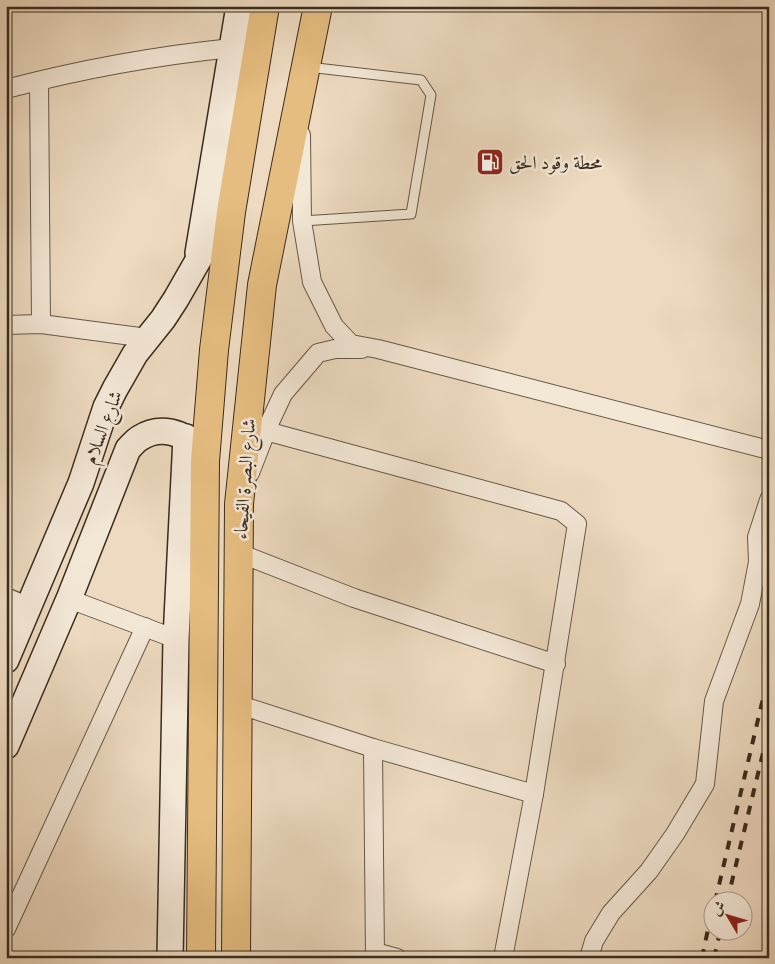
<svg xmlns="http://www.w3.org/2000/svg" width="775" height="964" font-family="'IM FELL Great Primer',Amiri,serif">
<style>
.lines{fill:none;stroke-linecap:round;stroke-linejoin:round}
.service-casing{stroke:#665846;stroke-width:11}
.minor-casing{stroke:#665846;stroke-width:20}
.tertiary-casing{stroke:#665846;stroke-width:24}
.secondary-casing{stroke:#392c1d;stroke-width:28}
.trunk-casing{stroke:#392c1d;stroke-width:30}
.service{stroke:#f3e7d6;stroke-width:9}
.minor{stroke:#f3e7d6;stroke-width:18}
.tertiary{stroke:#f3e7d6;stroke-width:21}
.secondary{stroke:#f3e7d6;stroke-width:25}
.trunk{stroke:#e6bd80;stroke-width:28}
.rail{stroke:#392c1d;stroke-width:4;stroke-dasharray:9 9;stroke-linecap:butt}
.labels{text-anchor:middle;stroke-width:5;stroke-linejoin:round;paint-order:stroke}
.poi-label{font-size:19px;fill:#392c1d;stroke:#f3e7d6;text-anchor:start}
.street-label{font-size:19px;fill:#392c1d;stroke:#f3e7d6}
</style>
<rect width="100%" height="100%" fill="#eddac0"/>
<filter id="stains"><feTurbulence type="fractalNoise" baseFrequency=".004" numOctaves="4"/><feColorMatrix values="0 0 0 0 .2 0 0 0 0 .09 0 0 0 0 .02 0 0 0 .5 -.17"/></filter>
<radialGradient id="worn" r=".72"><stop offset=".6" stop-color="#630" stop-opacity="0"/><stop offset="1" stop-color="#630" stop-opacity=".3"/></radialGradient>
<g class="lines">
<g class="service-casing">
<path id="service" d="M 302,221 L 411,214 L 431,95 L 421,80 L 308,67"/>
</g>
<g class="minor-casing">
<g id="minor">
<path d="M 39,81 L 41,324"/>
<path d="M 6,89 C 82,69 153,56 232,48"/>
<path d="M 301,135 L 302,221 L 312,282 L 334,326 L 351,344 L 378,349 L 769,450"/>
<path d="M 6,325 L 41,324 L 147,338"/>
<path d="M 266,431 L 561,511 L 577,524 L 534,794 L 503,958"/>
<path d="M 250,473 L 269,424 L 283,394 L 318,353 L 335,349 L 362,349"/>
<path d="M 239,553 L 354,598 L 556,664"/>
<path d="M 69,599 L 176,639"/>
<path d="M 237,704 L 373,748 L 534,794"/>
<path d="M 373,748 L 375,958"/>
<path d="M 6,929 L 145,627"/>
<path d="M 375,952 L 397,958"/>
<path d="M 589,958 L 594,941 L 611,913 L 649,871 L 675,834 L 705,784 L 714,701 L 750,604 L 758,562 L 757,537 L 769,500"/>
</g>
</g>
<g class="tertiary-casing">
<path id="tertiary" d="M 6,599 L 28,608"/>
</g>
<g class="secondary-casing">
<g id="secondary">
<path d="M 198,253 L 239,6"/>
<path d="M 6,660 L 81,483 L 106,407 L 115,389 L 135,354 L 163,319 L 176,299 L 208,243 L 231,212"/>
<path d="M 6,746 L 69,599 L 128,449 C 132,445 136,440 140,438 C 160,425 184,432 198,449"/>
<path d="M 170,958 L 176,639 L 186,437"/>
</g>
</g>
<g class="trunk-casing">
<g id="trunk">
<path d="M 201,958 L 205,461 L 214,350 L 231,212 L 265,6"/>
<path d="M 236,958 L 239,504 L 262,285 L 318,6"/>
</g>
</g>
<use href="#service" class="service"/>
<use href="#minor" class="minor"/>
<use href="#tertiary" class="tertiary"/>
<use href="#secondary" class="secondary"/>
<use href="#trunk" class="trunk"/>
<g class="rail">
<path d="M 715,902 L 769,673"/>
<path d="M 727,902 L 769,728"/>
<path d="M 702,958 L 712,910"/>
<path d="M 714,958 L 720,932"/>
</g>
</g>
<defs>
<g id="fuel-square" transform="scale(1.4375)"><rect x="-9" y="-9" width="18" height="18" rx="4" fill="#8f2418" stroke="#f3e7d6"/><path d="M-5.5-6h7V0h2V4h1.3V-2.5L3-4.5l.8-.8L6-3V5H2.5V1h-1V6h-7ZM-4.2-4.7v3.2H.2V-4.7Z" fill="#fff"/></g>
</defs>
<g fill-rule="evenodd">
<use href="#fuel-square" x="490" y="162"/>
</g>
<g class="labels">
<g class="poi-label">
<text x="509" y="169">محطة وقود الحق</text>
</g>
<g class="street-label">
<text transform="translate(102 427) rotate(-69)" y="7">شارع السلام</text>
<text transform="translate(244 479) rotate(-86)" y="7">شارع البصرة الفيحاء</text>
</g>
</g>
<rect width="775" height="964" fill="none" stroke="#eddac0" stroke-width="25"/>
<rect x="8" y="8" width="760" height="949" fill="none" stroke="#392c1d" stroke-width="2.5"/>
<rect x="12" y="12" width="750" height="939" fill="none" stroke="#392c1d"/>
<g transform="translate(728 916) rotate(308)"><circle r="24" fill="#f3e7d6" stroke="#a99c8c"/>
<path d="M0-4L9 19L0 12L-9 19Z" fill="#8f2418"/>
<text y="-8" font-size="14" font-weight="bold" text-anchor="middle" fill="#392c1d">ش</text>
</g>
<rect width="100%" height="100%" filter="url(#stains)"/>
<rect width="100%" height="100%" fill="url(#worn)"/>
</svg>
